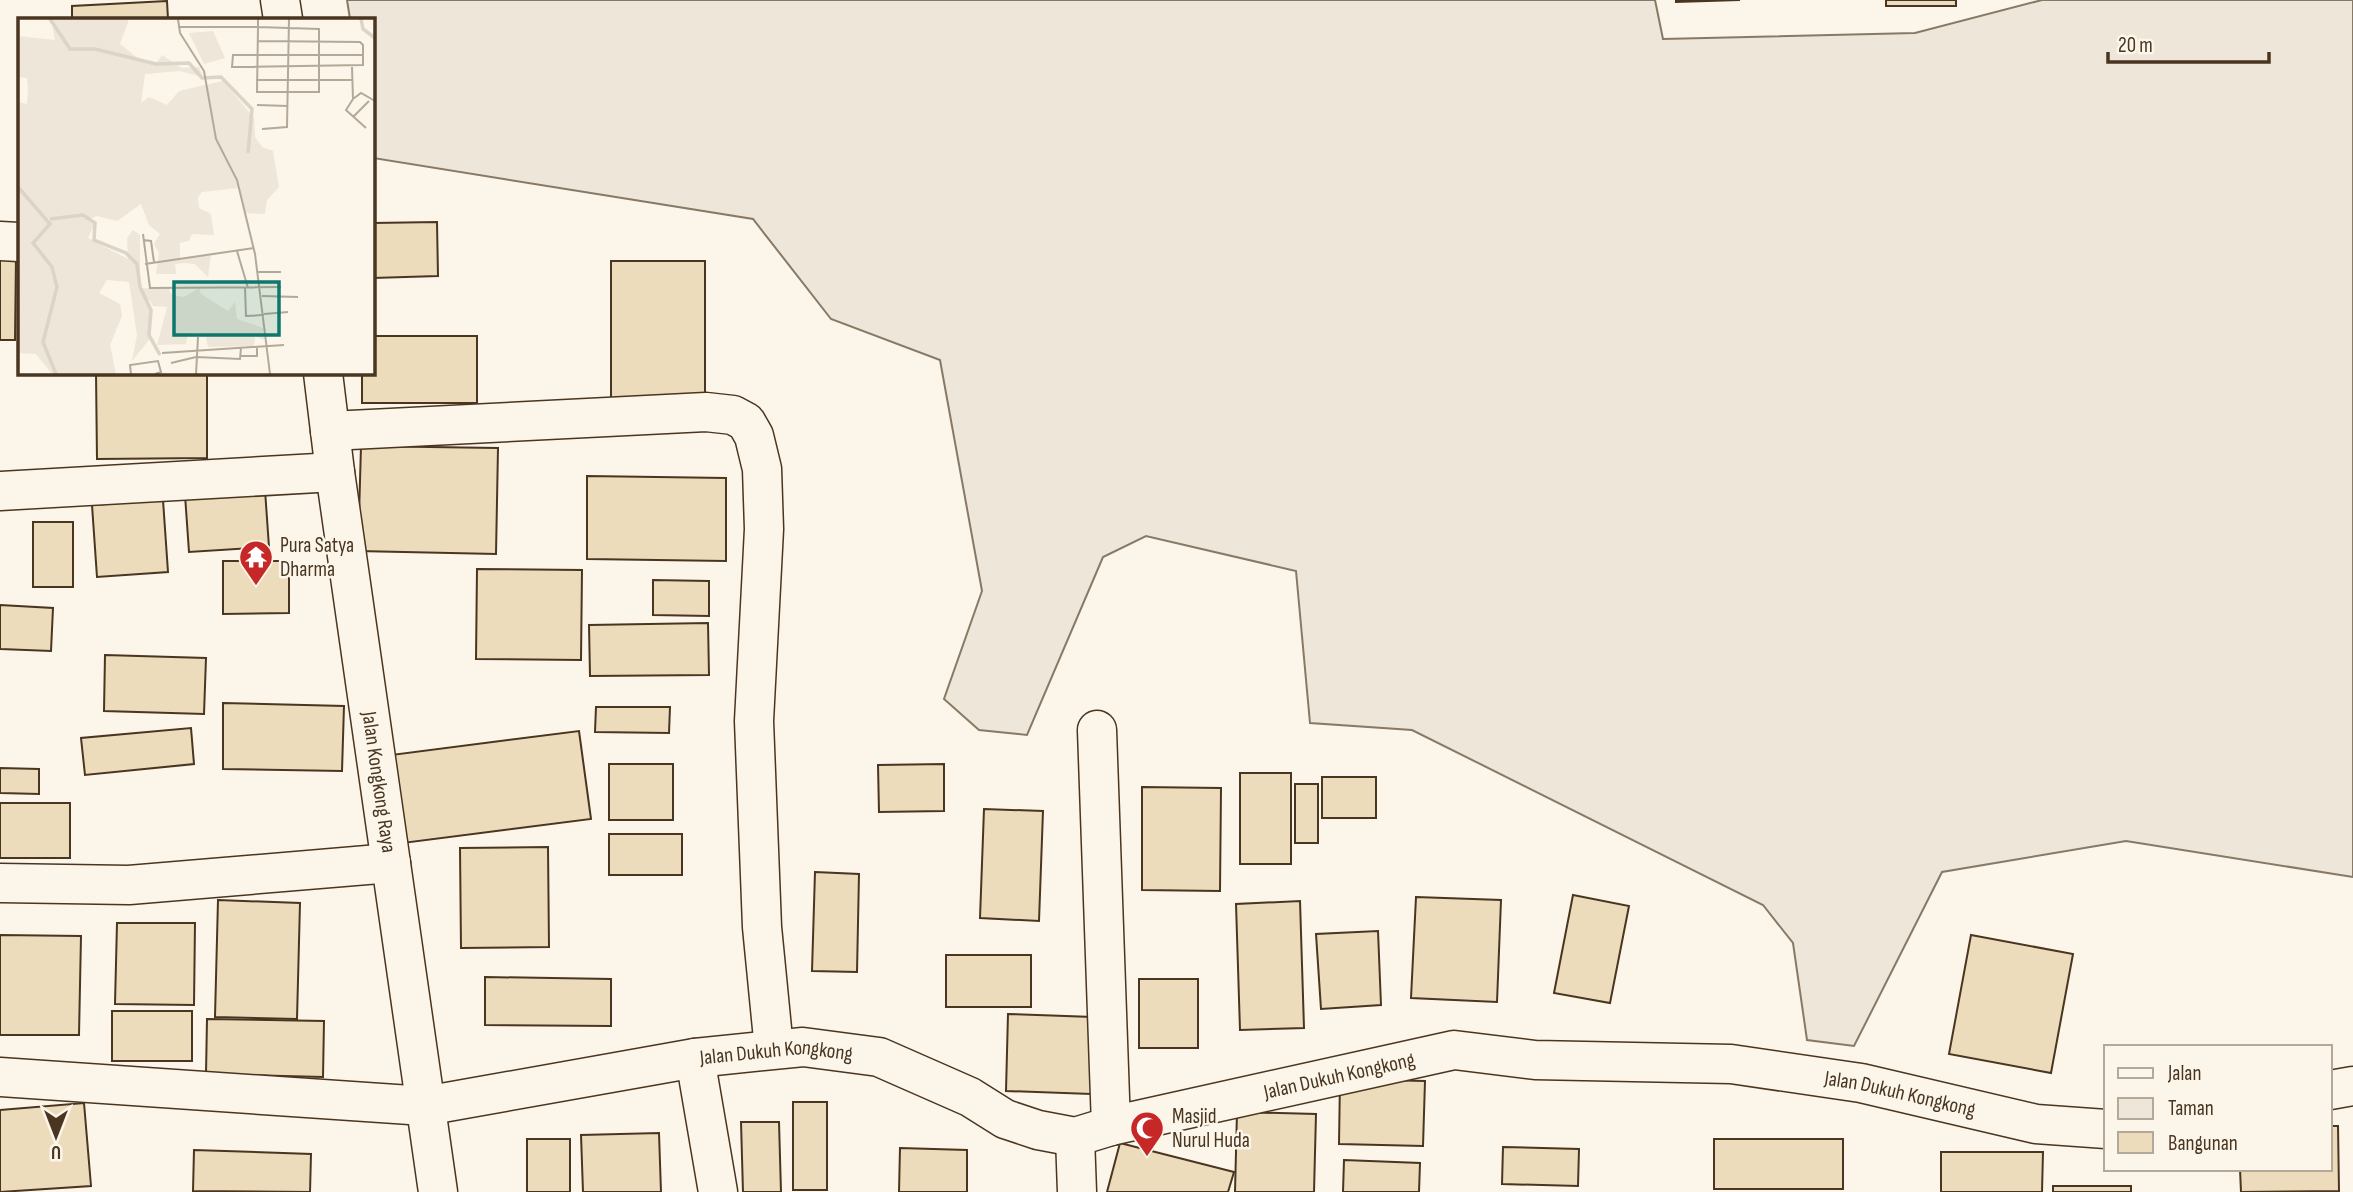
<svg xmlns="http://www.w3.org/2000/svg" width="2353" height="1192" font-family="'Sofia Sans Condensed',sans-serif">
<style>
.green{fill:#ede6d9;stroke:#887966;stroke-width:2}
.building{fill:#ecdcbc;stroke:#4a3520;stroke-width:2}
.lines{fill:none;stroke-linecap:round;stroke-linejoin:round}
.minor-casing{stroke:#4a3520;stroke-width:41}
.minor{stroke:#fbf6e9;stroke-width:38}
.labels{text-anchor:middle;stroke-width:5;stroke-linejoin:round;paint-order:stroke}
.poi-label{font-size:21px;fill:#4a3520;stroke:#fbf6e9;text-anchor:start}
.street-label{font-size:21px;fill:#4a3520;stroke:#fbf6e9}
.inset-river{fill:none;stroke:#dcd4c6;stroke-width:3.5}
.inset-road{fill:none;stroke:#b4a999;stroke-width:2}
.view{fill:#0f766e;fill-opacity:0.15;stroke:#0f766e;stroke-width:3.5}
.inset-edge{fill:none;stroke:#4a3520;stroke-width:3.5}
</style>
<rect width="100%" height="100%" fill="#fbf6e9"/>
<path class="green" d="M 347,0 L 1655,0 L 1663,39 L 1915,33 L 2042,0 L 2353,0 L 2353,877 L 2126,841 L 1942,872 L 1854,1046 L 1807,1040 L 1793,943 L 1763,905 L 1412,730 L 1310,723 L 1296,571 L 1146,536 L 1103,557 L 1027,735 L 979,730 L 944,699 L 982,591 L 940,360 L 831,319 L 753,219 L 373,158 L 373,19 L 350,19 Z"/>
<g class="building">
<path d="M 1676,0 L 1740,0 L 1676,2 Z"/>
<rect x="1886" y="0" width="70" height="6"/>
<path d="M 167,1 L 168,19 L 72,19 L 72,6 Z"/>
<path d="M 437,222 L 438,276 L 373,278 L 373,223 Z"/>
<path d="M 0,257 L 16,257 L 15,340 L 0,340 Z"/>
<rect x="611" y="261" width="94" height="142"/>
<path d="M 373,336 L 477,336 L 477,403 L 362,403 L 362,373 L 373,373 Z"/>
<path d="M 96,373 L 207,373 L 207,458 L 97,459 Z"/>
<path d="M 361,446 L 498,448 L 496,554 L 358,551 Z"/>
<path d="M 587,476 L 726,478 L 726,561 L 587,559 Z"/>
<path d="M 265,490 L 269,547 L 189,552 L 185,495 Z"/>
<path d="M 163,500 L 168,572 L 97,577 L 92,505 Z"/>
<rect x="33" y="522" width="40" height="65"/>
<path d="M 223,561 L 289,561 L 289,613 L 223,614 Z"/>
<path d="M 477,569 L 582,570 L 581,660 L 476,659 Z"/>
<path d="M 653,580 L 709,581 L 709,616 L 653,615 Z"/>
<path d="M 0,605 L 53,608 L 51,651 L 0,649 Z"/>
<path d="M 708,623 L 709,675 L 590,676 L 589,625 Z"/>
<path d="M 105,655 L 206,658 L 204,714 L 104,711 Z"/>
<path d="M 223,703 L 344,706 L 342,771 L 223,769 Z"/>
<path d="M 596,707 L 670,707 L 669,733 L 595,732 Z"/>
<path d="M 191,728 L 194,764 L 85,775 L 81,738 Z"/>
<path d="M 579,731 L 591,819 L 403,843 L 391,755 Z"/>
<rect x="609" y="764" width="64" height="56"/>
<path d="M 944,764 L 944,811 L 879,812 L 878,765 Z"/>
<path d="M 0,768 L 39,769 L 39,794 L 0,793 Z"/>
<rect x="1240" y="773" width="51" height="91"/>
<rect x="1322" y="777" width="54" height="41"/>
<rect x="1295" y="784" width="23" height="59"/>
<path d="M 1142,787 L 1221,788 L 1220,891 L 1142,890 Z"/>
<rect x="0" y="803" width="70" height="55"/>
<path d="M 984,809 L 1043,811 L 1039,921 L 980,918 Z"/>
<rect x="609" y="834" width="73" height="41"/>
<path d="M 548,847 L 549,947 L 461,948 L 460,848 Z"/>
<path d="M 815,872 L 859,874 L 857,972 L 812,971 Z"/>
<path d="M 1573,895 L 1629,906 L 1610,1003 L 1554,993 Z"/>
<path d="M 1416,897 L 1501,900 L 1497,1002 L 1411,998 Z"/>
<path d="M 218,900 L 300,903 L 297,1019 L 215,1017 Z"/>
<path d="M 1300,901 L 1304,1028 L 1240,1030 L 1236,904 Z"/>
<path d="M 117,923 L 195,923 L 194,1005 L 115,1004 Z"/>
<path d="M 1378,931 L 1381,1005 L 1321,1009 L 1316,934 Z"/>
<path d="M 0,935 L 81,936 L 79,1035 L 0,1035 Z"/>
<path d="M 1971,935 L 2073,954 L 2051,1073 L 1949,1054 Z"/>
<rect x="946" y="955" width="85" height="52"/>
<path d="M 485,977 L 611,979 L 611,1026 L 485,1025 Z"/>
<rect x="1139" y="979" width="59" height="69"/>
<rect x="112" y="1011" width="80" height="50"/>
<path d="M 1008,1014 L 1093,1017 L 1091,1094 L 1006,1091 Z"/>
<path d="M 207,1019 L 324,1021 L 323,1077 L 206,1074 Z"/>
<path d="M 1340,1079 L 1425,1081 L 1423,1146 L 1339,1144 Z"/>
<rect x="793" y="1102" width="34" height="88"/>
<path d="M 84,1103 L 91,1186 L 0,1192 L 0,1110 Z"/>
<path d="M 1237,1112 L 1316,1114 L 1314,1192 L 1235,1192 Z"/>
<path d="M 741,1122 L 779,1122 L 781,1192 L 743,1192 Z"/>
<path d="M 2330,1126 L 2338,1126 L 2339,1191 L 2241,1192 L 2240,1169 L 2330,1169 Z"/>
<path d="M 659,1133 L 661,1192 L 583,1192 L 581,1135 Z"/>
<rect x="527" y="1139" width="43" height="53"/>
<rect x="1714" y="1139" width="129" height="50"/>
<path d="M 1120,1143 L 1234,1172 L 1228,1192 L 1107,1192 Z"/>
<path d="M 1503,1147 L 1579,1149 L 1578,1186 L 1502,1184 Z"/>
<path d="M 900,1148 L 967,1150 L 967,1192 L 899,1192 Z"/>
<path d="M 194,1150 L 311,1154 L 310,1192 L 193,1191 Z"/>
<path d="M 1941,1152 L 2043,1152 L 2042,1192 L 1941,1192 Z"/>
<path d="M 1344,1160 L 1420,1163 L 1419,1192 L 1343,1192 Z"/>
<rect x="2053" y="1186" width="78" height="6"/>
</g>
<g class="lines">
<g class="minor-casing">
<g id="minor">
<path d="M 280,0 L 283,19"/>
<path d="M 0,241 L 19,242"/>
<path id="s1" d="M 323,373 L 335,472 L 438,1192"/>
<path d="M 330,431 L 706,412 L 733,415 L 746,422 L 754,436 L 762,469 L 764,529 L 754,721 L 762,927 L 774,1049"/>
<path d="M 0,491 L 335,472"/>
<path d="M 1097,730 L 1111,1126"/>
<path d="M 0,883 L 129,885 L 391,863"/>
<path d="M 695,1058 L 718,1192"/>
<path id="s2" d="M 0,1077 L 425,1106 L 695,1058 L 803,1047 L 879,1057 L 970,1097 L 1005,1119 L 1038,1130 L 1075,1137 L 1111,1126 L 1454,1050 L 1535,1060 L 1731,1064 L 1861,1083 L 2036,1124 L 2106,1129"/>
<path d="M 2330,1090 L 2353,1086"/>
<path d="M 1075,1137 L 1077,1192"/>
</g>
</g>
<use href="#minor" class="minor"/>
</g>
<defs>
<g id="temple-pin" transform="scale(1.75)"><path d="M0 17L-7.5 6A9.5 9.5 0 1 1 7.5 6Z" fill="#c62828" stroke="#fbf6e9"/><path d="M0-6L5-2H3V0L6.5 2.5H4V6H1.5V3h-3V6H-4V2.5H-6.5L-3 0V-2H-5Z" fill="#fff"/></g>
<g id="mosque-pin" transform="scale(1.75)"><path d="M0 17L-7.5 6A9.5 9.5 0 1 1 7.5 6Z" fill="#c62828" stroke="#fbf6e9"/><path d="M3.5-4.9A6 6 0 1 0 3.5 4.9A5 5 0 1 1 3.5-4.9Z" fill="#fff"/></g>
</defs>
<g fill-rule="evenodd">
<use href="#temple-pin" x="256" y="557"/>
<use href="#mosque-pin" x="1147" y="1128"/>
</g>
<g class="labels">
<g class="poi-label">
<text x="280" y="552">Pura Satya<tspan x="280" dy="24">Dharma</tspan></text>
<text x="1172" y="1123">Masjid<tspan x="1172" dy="24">Nurul Huda</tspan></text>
</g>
<g class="street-label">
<text dy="7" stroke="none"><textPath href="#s1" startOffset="413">Jalan Kongkong Raya</textPath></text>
<text dy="7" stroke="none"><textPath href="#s2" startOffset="782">Jalan Dukuh Kongkong</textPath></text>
<text dy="7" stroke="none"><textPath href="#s2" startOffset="1370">Jalan Dukuh Kongkong</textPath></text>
<text dy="7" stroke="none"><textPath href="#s2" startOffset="1937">Jalan Dukuh Kongkong</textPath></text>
</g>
</g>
<g transform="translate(18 18)">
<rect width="357" height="357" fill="#fbf6e9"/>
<path d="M 33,1 L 111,1 L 102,26 L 126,45 L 139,44 L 144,37 L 164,50 L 181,49 L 185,59 L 161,53 L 127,56 L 123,85 L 131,79 L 149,87 L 161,73 L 205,63 L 236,100 L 237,119 L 244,129 L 255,133 L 261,169 L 249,182 L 247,196 L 228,195 L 220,170 L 184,174 L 180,179 L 181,190 L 193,196 L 196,217 L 174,216 L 171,223 L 162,225 L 162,241 L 193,237 L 190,259 L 177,246 L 166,245 L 157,246 L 158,256 L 138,256 L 141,235 L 136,226 L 142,216 L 131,207 L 123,186 L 99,203 L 79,198 L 69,202 L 76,207 L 70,220 L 110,241 L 109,220 L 115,212 L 122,217 L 122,270 L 151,271 L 154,277 L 166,279 L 181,270 L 183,276 L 210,293 L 217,284 L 219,301 L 245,310 L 246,322 L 237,318 L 236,328 L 190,329 L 187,315 L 176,315 L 170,317 L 168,326 L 139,327 L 149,289 L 135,288 L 131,281 L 131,322 L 114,343 L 119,317 L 111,264 L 89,262 L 81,275 L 102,286 L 104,298 L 92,327 L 98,356 L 34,356 L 18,336 L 0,335 L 0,84 L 9,86 L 10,70 L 9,60 L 0,59 L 0,18 L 37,22 ZM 195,13 L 207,40 L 186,46 L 171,15 Z" fill="#ede6d9"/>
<path class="inset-river" d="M 32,1 L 52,31 L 77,31 L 138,46 L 171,45 L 184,60 L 203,59 L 234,91 L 230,135M 343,1 L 345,11 L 357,20M 0,169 L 32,206 L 15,225 L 34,249 L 39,269 L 25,324 L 38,356M 32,201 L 65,197 L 77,205 L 76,222 L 108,235 L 119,246 L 122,269 L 133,292 L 131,317 L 142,337"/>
<path class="inset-road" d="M 160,1 L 162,15 L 186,53 L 198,121 L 219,162 L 237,236 L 252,356M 160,9 L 240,9 L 240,1M 240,9 L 301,11 L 301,74 L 239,74 ZM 239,23 L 342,24 L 345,27 L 345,47 L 214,49 L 215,37 L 345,37M 334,49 L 335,81 L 328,92 L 348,110M 238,62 L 334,62M 335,81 L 343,75 L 357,83M 239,87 L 270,88M 335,99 L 351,83M 244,111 L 269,109 L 271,1M 125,216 L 132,270 L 263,269M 125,222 L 133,223 L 136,244M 219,233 L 230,270M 127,246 L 236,230M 240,254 L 263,254M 227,270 L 228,298 L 246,297M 244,278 L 280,279M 246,296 L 270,294M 144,335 L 266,327M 223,338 L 239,338 L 239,330M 153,345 L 178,339 L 222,341 L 223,330M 113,356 L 112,347 L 140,343 L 143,354 L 137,356M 178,356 L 180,319"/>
<path class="view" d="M 156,264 L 261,264 L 261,317 L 156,317 Z"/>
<rect width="357" height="357" class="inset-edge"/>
</g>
<rect x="2104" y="1045" width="228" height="126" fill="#fbf6e9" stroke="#b4a999" stroke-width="2"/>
<rect x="2118" y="1068" width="35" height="10" fill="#fbf6e9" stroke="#b4a999" stroke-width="2"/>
<text x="2168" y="1080" font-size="21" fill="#4a3520">Jalan</text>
<rect x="2118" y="1098" width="35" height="21" fill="#ede6d9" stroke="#b4a999" stroke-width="2"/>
<text x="2168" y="1115" font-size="21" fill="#4a3520">Taman</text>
<rect x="2118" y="1132" width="35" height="21" fill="#ecdcbc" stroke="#b4a999" stroke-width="2"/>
<text x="2168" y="1150" font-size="21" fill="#4a3520">Bangunan</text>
<g transform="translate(56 1136) rotate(180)" stroke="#fbf6e9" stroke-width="5" paint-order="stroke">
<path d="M0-5L12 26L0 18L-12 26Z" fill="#4a3520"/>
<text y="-10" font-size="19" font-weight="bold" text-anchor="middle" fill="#4a3520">U</text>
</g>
<path d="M2108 52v10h161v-10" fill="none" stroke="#4a3520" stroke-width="3.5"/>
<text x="2118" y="52" font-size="21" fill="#4a3520" stroke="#fbf6e9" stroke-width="5" paint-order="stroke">20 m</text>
</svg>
